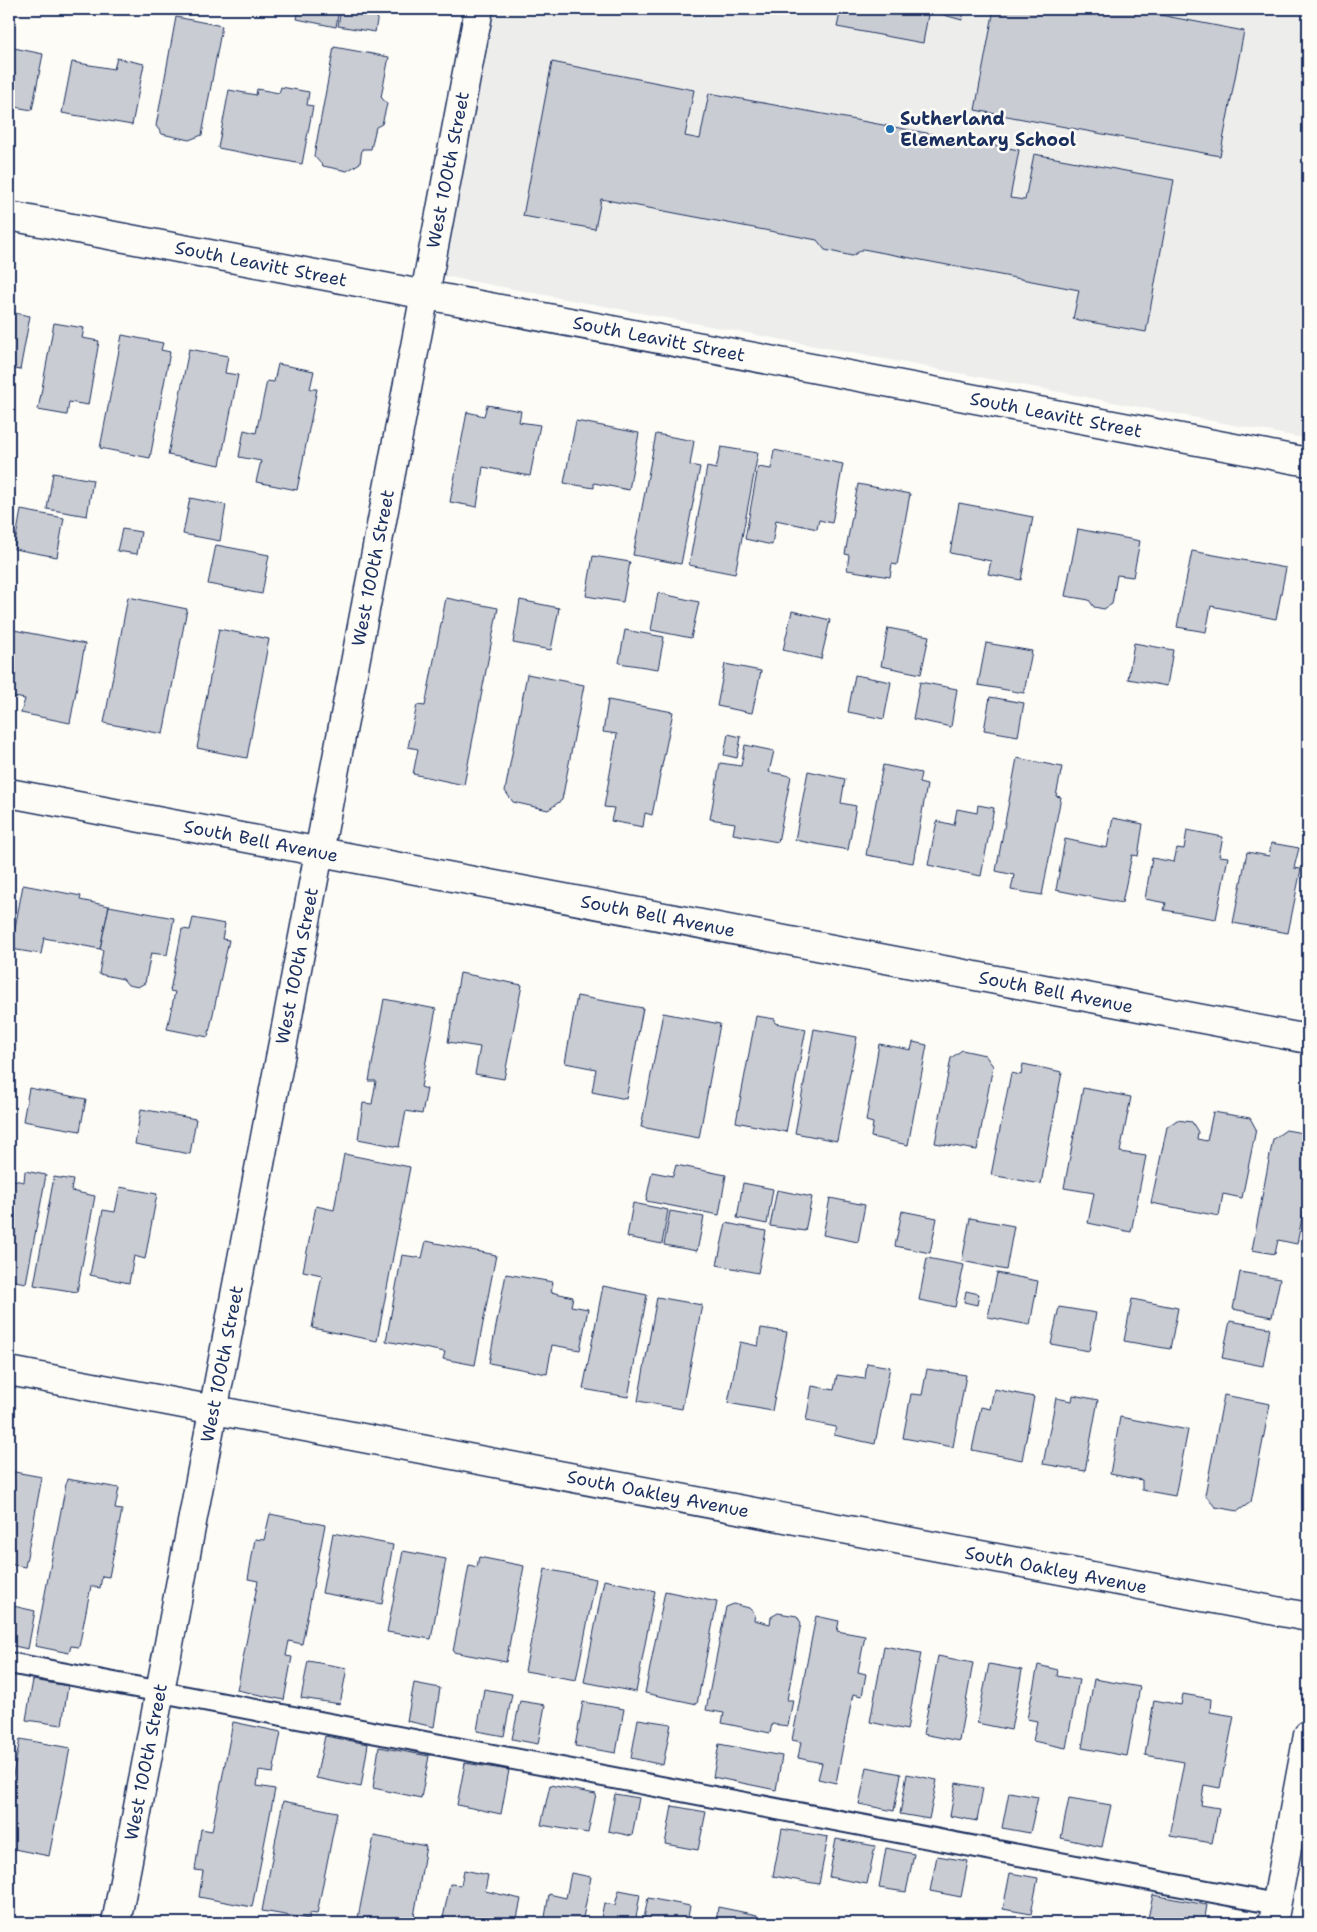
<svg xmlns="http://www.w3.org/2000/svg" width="1317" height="1932" font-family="'Shantell Sans',sans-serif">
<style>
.built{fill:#edeeec}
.building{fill:#c9ccd3;stroke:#1b2f5e}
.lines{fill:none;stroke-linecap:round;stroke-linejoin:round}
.service-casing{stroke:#1b2f5e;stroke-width:24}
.minor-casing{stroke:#1b2f5e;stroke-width:31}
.service{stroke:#fdfcf7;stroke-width:20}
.minor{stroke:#fdfcf7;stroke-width:28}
.poi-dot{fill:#1f6fb2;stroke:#fdfcf7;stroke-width:2}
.labels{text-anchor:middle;stroke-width:5;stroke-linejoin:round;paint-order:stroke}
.poi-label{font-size:18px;font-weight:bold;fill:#1b2f5e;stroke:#fdfcf7;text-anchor:start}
.street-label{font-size:18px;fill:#1b2f5e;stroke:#fdfcf7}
</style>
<rect width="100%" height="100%" fill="#fdfcf7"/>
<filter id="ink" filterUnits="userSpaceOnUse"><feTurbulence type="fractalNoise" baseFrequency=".02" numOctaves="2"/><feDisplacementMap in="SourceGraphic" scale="10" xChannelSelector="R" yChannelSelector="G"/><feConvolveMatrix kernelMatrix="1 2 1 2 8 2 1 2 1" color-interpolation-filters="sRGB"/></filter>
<g filter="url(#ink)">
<path class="built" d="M 495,9 L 1308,9 L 1308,439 L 444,276 Z"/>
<g class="building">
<path d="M 299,9 L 339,9 L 336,27 L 297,19 Z"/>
<path d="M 341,9 L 379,9 L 375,32 L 338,26 Z"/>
<path d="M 841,9 L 929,9 L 923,43 L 837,27 Z"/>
<path d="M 938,9 L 965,9 L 962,20 L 937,13 Z"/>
<path d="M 994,9 L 1129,9 L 1244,31 L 1220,156 L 975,110 Z"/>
<path d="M 176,17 L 222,26 L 202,135 L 189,140 L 162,134 L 156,126 Z"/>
<path d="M 9,47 L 43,54 L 32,110 L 9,106 Z"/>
<path d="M 334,47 L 389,57 L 381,97 L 387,104 L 382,124 L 376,127 L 371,149 L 362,149 L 360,163 L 347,171 L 323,166 L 314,156 Z"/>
<path d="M 117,58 L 144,64 L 132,125 L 62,113 L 72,62 L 114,69 Z"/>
<path d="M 552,62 L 694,90 L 685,136 L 700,139 L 709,93 L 1019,150 L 1010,198 L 1025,200 L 1034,154 L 1174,180 L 1146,332 L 1073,319 L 1079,290 L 863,249 L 852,256 L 825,250 L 817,240 L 601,199 L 595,229 L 523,216 Z"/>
<path d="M 281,87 L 309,92 L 307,105 L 313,106 L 302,164 L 218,148 L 229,90 L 256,95 L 257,89 L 279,93 Z"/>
<path d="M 9,312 L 30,316 L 20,370 L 9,368 Z"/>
<path d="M 54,323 L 84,328 L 82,338 L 99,341 L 88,405 L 69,402 L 67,415 L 38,410 Z"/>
<path d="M 122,335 L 163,343 L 161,350 L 170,352 L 150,458 L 100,448 Z"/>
<path d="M 189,349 L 228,356 L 225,373 L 238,375 L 220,465 L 168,455 Z"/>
<path d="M 278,364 L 314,371 L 310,389 L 317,389 L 297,490 L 256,482 L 261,461 L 239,457 L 244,430 L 256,433 L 267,381 L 274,382 Z"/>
<path d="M 487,405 L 521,411 L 519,422 L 540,425 L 530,476 L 483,467 L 477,507 L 450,502 L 467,412 L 484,416 Z"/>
<path d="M 576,421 L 639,433 L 629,490 L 594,483 L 594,488 L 564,483 Z"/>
<path d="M 656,434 L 694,441 L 690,465 L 700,467 L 681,564 L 633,555 Z"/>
<path d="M 721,447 L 758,453 L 735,574 L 689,565 L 707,467 L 716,469 Z"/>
<path d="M 774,450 L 843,464 L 832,523 L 819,520 L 817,529 L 776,520 L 772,545 L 745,539 L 758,467 L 771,469 Z"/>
<path d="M 53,473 L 93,480 L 87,516 L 47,509 Z"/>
<path d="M 858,484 L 910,494 L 897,565 L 892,564 L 890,577 L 847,570 L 849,555 L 845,554 Z"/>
<path d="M 190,498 L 226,505 L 220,541 L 183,534 Z"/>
<path d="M 959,503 L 1033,517 L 1021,580 L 988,574 L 991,561 L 950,553 Z"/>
<path d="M 21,510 L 64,518 L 57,557 L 14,549 Z"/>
<path d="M 122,529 L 141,532 L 137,554 L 117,551 Z"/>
<path d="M 1078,529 L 1140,541 L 1133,577 L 1117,575 L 1112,604 L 1104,609 L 1094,607 L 1089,600 L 1065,596 Z"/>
<path d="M 216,545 L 269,555 L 262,594 L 208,584 Z"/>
<path d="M 1192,551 L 1286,568 L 1276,619 L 1211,606 L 1206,632 L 1177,627 Z"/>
<path d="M 593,556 L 630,562 L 623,602 L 586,596 Z"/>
<path d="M 658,593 L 699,602 L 691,638 L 651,630 Z"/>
<path d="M 128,597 L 187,609 L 163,734 L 104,723 Z"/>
<path d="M 446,598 L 498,608 L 464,785 L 413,774 L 418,749 L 408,747 L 417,705 L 425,706 Z"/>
<path d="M 520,600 L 559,608 L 551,650 L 513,643 Z"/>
<path d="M 792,611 L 830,620 L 821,659 L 783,650 Z"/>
<path d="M 888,628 L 929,636 L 921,674 L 881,666 Z"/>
<path d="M 9,629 L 85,644 L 70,723 L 21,713 L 25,699 L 9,696 Z"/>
<path d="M 219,629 L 269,639 L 247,758 L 197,748 Z"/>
<path d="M 625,630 L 664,637 L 658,669 L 619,663 Z"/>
<path d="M 986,643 L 1032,651 L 1024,693 L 978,685 Z"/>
<path d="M 1134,643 L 1173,650 L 1167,686 L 1128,679 Z"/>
<path d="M 725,664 L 761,671 L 752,713 L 717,706 Z"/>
<path d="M 527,674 L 584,685 L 562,800 L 548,810 L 513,802 L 505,791 Z"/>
<path d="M 855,675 L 891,682 L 884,719 L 848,712 Z"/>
<path d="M 920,682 L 957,689 L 951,727 L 913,719 Z"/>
<path d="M 990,697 L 1024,703 L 1018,736 L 984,730 Z"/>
<path d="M 608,700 L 673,712 L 652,815 L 645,813 L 643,827 L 611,821 L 614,808 L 604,807 L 617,734 L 603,732 Z"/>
<path d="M 728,734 L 741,737 L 737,758 L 724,755 Z"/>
<path d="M 745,745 L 774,751 L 769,772 L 791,776 L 778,842 L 733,834 L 735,823 L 710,819 L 720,763 L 741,766 Z"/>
<path d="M 1017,758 L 1062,767 L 1056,796 L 1061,797 L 1042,895 L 1011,890 L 1014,875 L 996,871 Z"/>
<path d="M 883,765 L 921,773 L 919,783 L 927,785 L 913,863 L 866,855 Z"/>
<path d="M 808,771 L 845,779 L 841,803 L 856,806 L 848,850 L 795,840 Z"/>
<path d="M 978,805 L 994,808 L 981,876 L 928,865 L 937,821 L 954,825 L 957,809 L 977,813 Z"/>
<path d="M 1113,818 L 1143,824 L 1138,856 L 1132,855 L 1122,903 L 1056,890 L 1065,839 L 1107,848 Z"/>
<path d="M 1187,830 L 1223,837 L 1219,856 L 1228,857 L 1216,919 L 1164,910 L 1166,903 L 1145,899 L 1152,858 L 1174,862 L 1177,848 L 1184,849 Z"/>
<path d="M 1271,843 L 1299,848 L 1294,868 L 1301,869 L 1288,933 L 1233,923 L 1247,852 L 1269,856 Z"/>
<path d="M 23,885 L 81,896 L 80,900 L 109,906 L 100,949 L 44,938 L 41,954 L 11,949 Z"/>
<path d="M 109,906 L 174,918 L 167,955 L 151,953 L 145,983 L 138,987 L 128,985 L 123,979 L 99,974 L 103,950 L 100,949 Z"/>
<path d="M 193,918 L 225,924 L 222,939 L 229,940 L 208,1037 L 167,1029 L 175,992 L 170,991 L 182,929 L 190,930 Z"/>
<path d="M 460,973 L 522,985 L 504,1079 L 475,1074 L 480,1047 L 448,1042 Z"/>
<path d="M 577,996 L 643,1008 L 626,1099 L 592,1092 L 596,1069 L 565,1063 Z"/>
<path d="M 384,999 L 436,1009 L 421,1087 L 427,1089 L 422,1114 L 406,1111 L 399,1147 L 358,1139 L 363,1103 L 372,1104 L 376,1081 L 369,1081 Z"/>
<path d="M 663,1013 L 720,1024 L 699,1138 L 641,1127 Z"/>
<path d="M 756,1016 L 775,1019 L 775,1023 L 806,1029 L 786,1132 L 736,1122 Z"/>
<path d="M 814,1029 L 857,1037 L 837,1141 L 795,1133 Z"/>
<path d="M 913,1042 L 927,1045 L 908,1145 L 871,1137 L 873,1123 L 866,1121 L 879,1044 L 911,1050 Z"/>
<path d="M 962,1050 L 985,1055 L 993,1066 L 977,1150 L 935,1143 L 951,1058 Z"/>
<path d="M 1023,1064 L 1062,1072 L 1041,1184 L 991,1175 L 1011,1073 L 1021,1075 Z"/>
<path d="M 29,1088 L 86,1099 L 80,1131 L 23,1121 Z"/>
<path d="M 1083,1088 L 1131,1097 L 1120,1152 L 1146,1156 L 1131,1232 L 1088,1223 L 1094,1193 L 1064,1188 Z"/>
<path d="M 141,1109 L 196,1119 L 190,1154 L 135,1144 Z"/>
<path d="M 1213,1112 L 1250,1118 L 1256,1129 L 1242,1198 L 1223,1194 L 1219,1216 L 1151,1203 L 1167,1127 L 1177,1120 L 1192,1122 L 1198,1132 L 1197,1139 L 1207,1141 Z"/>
<path d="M 1286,1130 L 1308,1134 L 1308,1187 L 1297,1244 L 1278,1240 L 1275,1254 L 1252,1250 L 1273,1139 Z"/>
<path d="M 344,1154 L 410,1167 L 377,1341 L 312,1328 L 322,1275 L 303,1271 L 316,1206 L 334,1210 Z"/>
<path d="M 676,1165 L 726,1175 L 719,1215 L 646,1201 L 652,1172 L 673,1176 Z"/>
<path d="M 25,1171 L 46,1175 L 26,1283 L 9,1280 L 9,1179 L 24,1182 Z"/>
<path d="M 54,1177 L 73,1180 L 71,1191 L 95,1196 L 77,1292 L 34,1285 Z"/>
<path d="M 743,1183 L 773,1189 L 767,1224 L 737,1218 Z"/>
<path d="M 120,1187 L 157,1194 L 145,1259 L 134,1256 L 129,1283 L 90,1275 L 103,1210 L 115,1212 Z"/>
<path d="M 777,1190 L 812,1197 L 805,1231 L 770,1226 Z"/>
<path d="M 830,1198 L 865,1205 L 858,1242 L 823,1235 Z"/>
<path d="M 633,1203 L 668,1210 L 662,1244 L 627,1237 Z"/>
<path d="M 670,1211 L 704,1217 L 697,1251 L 664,1245 Z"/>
<path d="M 902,1211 L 937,1218 L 930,1253 L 895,1246 Z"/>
<path d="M 970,1218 L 1014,1226 L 1006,1270 L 962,1261 Z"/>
<path d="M 726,1223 L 766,1231 L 758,1273 L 717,1265 Z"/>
<path d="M 426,1241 L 496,1255 L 475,1365 L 443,1359 L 445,1352 L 386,1341 L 402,1255 L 422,1258 Z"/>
<path d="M 927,1258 L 964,1265 L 955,1307 L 919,1300 Z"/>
<path d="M 1240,1272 L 1280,1279 L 1272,1317 L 1233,1309 Z"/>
<path d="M 997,1273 L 1038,1281 L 1030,1325 L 988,1317 Z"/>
<path d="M 506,1274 L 553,1282 L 551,1292 L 573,1297 L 571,1306 L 588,1309 L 580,1350 L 552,1345 L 547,1374 L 489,1363 Z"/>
<path d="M 603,1286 L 647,1295 L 628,1397 L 583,1389 Z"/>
<path d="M 966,1291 L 979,1294 L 977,1305 L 964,1302 Z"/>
<path d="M 657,1297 L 702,1305 L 682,1409 L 638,1401 Z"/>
<path d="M 1132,1299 L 1178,1308 L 1170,1349 L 1124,1341 Z"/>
<path d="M 1059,1307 L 1096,1313 L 1089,1351 L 1051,1344 Z"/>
<path d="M 1230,1321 L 1270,1328 L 1263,1366 L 1222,1358 Z"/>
<path d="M 761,1328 L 787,1332 L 772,1411 L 728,1403 L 740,1342 L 758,1346 Z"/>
<path d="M 867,1363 L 890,1367 L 875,1444 L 834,1435 L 836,1427 L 806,1421 L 812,1386 L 834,1390 L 837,1375 L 865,1379 Z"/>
<path d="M 927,1369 L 966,1375 L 953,1447 L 903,1438 L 911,1394 L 922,1395 Z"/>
<path d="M 994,1389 L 1034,1397 L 1022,1460 L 972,1450 L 981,1407 L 990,1409 Z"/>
<path d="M 1073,1395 L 1098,1400 L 1085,1471 L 1043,1464 L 1056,1398 L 1072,1401 Z"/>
<path d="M 1224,1395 L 1270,1404 L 1251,1502 L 1238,1511 L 1215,1507 L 1205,1495 Z"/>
<path d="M 1120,1417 L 1188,1430 L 1175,1496 L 1142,1490 L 1142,1480 L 1110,1474 Z"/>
<path d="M 9,1471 L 42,1477 L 25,1567 L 9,1564 Z"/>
<path d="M 67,1479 L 119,1488 L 115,1509 L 122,1510 L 109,1577 L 102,1576 L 100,1588 L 91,1586 L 79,1647 L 71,1646 L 69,1653 L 35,1646 Z"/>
<path d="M 270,1514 L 325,1525 L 302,1644 L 289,1641 L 286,1656 L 292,1657 L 284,1700 L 237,1690 L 258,1581 L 248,1579 L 255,1539 L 264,1540 Z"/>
<path d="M 333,1533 L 393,1545 L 382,1604 L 322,1593 Z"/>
<path d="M 403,1551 L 446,1559 L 431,1639 L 387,1632 Z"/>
<path d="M 479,1557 L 524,1566 L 506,1662 L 453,1652 L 469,1565 L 477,1567 Z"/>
<path d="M 545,1569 L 596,1579 L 576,1680 L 525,1671 Z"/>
<path d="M 604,1580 L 655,1591 L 636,1692 L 584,1682 Z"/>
<path d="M 665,1591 L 717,1602 L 697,1704 L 645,1693 Z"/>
<path d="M 734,1604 L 749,1608 L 755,1614 L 754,1620 L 770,1624 L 771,1617 L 778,1613 L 797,1616 L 801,1623 L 787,1700 L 793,1700 L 788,1726 L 772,1724 L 770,1733 L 722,1723 L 724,1713 L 706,1710 L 726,1607 Z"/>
<path d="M 9,1605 L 35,1611 L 28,1649 L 9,1645 Z"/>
<path d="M 816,1616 L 839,1621 L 837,1631 L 865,1636 L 858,1672 L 866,1674 L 862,1696 L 853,1694 L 836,1783 L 818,1779 L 822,1763 L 798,1758 L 801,1742 L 792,1740 Z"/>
<path d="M 884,1646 L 921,1653 L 907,1730 L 870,1722 Z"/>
<path d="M 938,1656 L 973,1663 L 959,1741 L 923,1734 Z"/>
<path d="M 308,1661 L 347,1668 L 340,1704 L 301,1698 Z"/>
<path d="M 989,1664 L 1022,1670 L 1011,1730 L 977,1723 Z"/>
<path d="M 1038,1665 L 1058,1670 L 1057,1676 L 1079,1680 L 1066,1748 L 1033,1741 L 1037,1721 L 1027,1719 Z"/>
<path d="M 1094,1679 L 1140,1687 L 1127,1756 L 1082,1748 Z"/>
<path d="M 33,1680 L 68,1686 L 62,1725 L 26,1720 Z"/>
<path d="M 414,1683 L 440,1688 L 434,1727 L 407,1721 Z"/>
<path d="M 484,1689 L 512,1694 L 504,1736 L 477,1731 Z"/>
<path d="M 1183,1694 L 1211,1699 L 1210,1712 L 1234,1716 L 1220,1788 L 1204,1785 L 1201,1805 L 1219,1808 L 1212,1843 L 1170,1836 L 1184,1762 L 1145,1755 L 1154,1700 L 1181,1705 Z"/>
<path d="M 520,1701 L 545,1705 L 538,1744 L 512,1739 Z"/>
<path d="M 583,1702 L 624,1709 L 616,1753 L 575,1746 Z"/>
<path d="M 638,1719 L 671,1724 L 663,1765 L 631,1758 Z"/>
<path d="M 233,1722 L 281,1732 L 273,1773 L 259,1771 L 257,1786 L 275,1789 L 252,1907 L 199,1897 L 203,1871 L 195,1870 L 201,1829 L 212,1831 Z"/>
<path d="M 325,1736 L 368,1744 L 361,1787 L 316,1778 Z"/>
<path d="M 20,1739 L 70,1748 L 49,1856 L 9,1848 L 9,1796 Z"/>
<path d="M 719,1744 L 782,1756 L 776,1790 L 713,1777 Z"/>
<path d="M 379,1747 L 429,1756 L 421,1798 L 373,1788 Z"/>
<path d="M 465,1763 L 509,1770 L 501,1814 L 457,1805 Z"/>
<path d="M 867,1767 L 901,1774 L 894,1811 L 859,1804 Z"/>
<path d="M 907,1774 L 937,1780 L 929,1819 L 900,1814 Z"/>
<path d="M 956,1783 L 983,1788 L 977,1821 L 950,1816 Z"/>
<path d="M 550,1785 L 596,1794 L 588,1833 L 541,1825 Z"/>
<path d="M 1009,1792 L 1038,1797 L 1030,1833 L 1002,1828 Z"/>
<path d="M 615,1794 L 639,1798 L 632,1836 L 608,1831 Z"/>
<path d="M 1069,1798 L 1111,1805 L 1102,1847 L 1061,1838 Z"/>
<path d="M 283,1801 L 337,1812 L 317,1914 L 310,1913 L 309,1919 L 262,1911 Z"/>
<path d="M 672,1806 L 706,1812 L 698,1850 L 665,1844 Z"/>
<path d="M 782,1829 L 828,1837 L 819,1884 L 773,1876 Z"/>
<path d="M 374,1836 L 426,1846 L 413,1923 L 357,1923 Z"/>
<path d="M 836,1839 L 875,1846 L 867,1884 L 829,1877 Z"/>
<path d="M 886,1848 L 914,1854 L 906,1892 L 879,1888 Z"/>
<path d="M 937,1856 L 968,1861 L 961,1897 L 930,1891 Z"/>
<path d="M 464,1870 L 488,1875 L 485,1891 L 521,1899 L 516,1923 L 442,1923 L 450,1884 L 461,1885 Z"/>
<path d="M 571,1873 L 591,1877 L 582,1923 L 544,1923 L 549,1894 L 566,1898 Z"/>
<path d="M 1010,1873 L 1038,1878 L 1031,1914 L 1003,1909 Z"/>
<path d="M 619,1890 L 640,1894 L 635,1923 L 600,1923 L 604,1903 L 615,1905 Z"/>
<path d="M 1153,1895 L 1207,1905 L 1204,1923 L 1147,1923 Z"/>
<path d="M 648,1898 L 690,1906 L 687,1923 L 643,1923 Z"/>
<path d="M 718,1907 L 757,1915 L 756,1923 L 716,1923 Z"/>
</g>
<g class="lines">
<g class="service-casing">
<path id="service" d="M 9,1663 L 1276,1904"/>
</g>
<g class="minor-casing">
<g id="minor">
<path d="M 9,216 L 1308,462"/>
<path d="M 9,793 L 1308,1039"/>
<path d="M 9,1371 L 1308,1617"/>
<path d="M 116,1923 L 479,9"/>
<path d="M 1273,1923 L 1308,1735"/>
</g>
</g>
<use href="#service" class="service"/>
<use href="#minor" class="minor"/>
</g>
</g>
<circle class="poi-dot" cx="890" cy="129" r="5"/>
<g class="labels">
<g class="poi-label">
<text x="900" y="125">Sutherland<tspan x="900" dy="21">Elementary School</tspan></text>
</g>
<g class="street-label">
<text transform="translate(448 170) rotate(-79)" y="6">West 100th Street</text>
<text transform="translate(261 264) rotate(11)" y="6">South Leavitt Street</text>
<text transform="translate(659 339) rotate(11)" y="6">South Leavitt Street</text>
<text transform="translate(1056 415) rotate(11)" y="6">South Leavitt Street</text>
<text transform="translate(373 568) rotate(-79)" y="6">West 100th Street</text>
<text transform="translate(261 841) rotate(11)" y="6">South Bell Avenue</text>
<text transform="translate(658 916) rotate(11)" y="6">South Bell Avenue</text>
<text transform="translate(297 966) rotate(-79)" y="6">West 100th Street</text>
<text transform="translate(1056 992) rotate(11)" y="6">South Bell Avenue</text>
<text transform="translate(222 1364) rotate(-79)" y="6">West 100th Street</text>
<text transform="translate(658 1494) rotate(11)" y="6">South Oakley Avenue</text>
<text transform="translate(1056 1570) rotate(11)" y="6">South Oakley Avenue</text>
<text transform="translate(146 1762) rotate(-79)" y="6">West 100th Street</text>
</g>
</g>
<rect width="1317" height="1932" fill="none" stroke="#fdfcf7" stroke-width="30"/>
<rect x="15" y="15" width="1287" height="1902" fill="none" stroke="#1b2f5e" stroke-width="2" filter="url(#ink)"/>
</svg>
